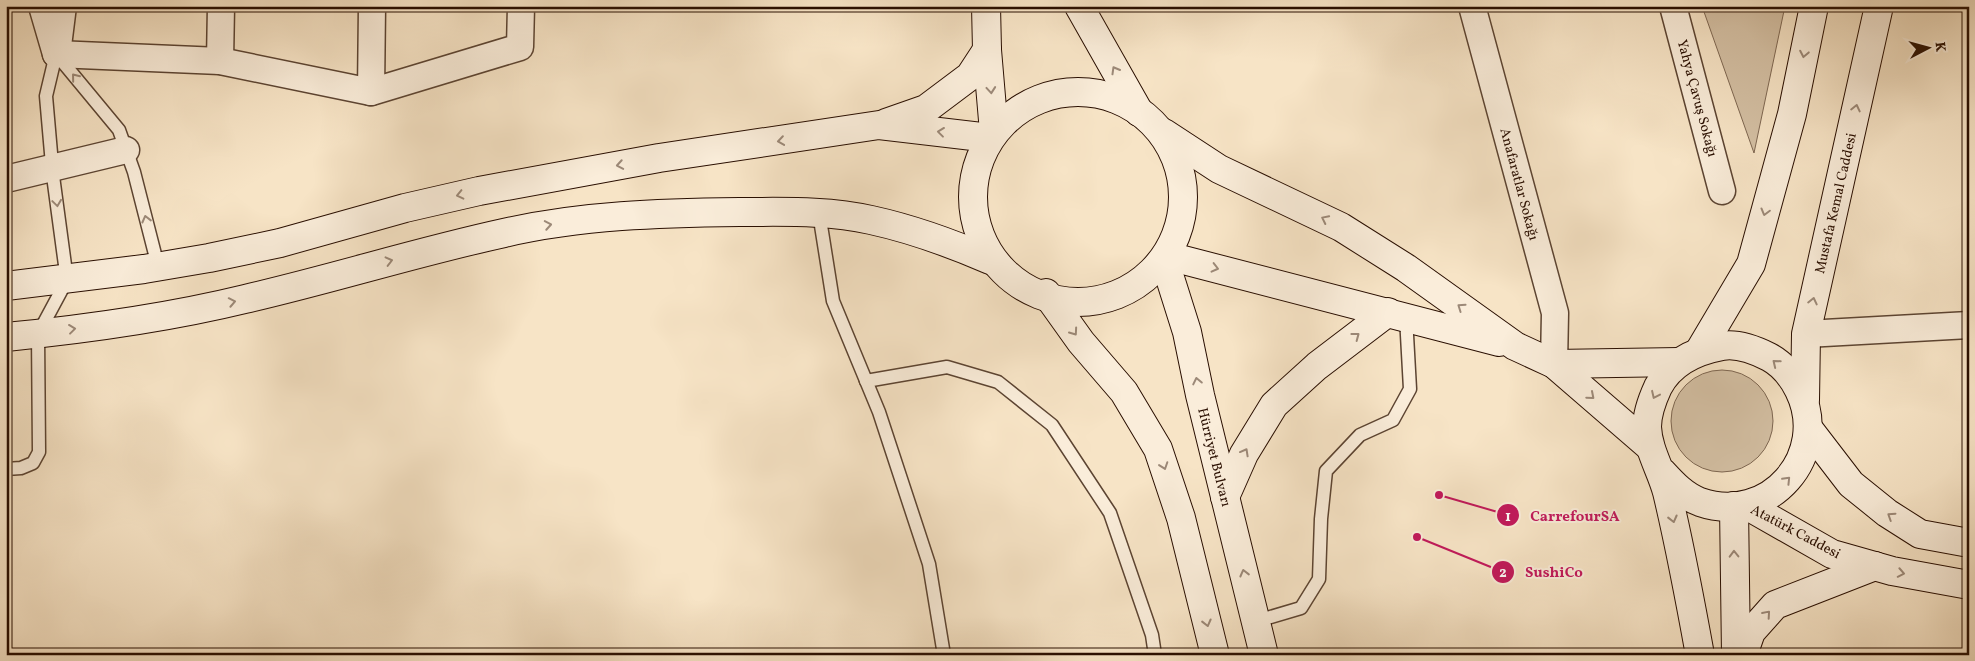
<svg xmlns="http://www.w3.org/2000/svg" width="1975" height="661" font-family="Vollkorn,serif">
<style>
.green{fill:#d4c0a4;stroke:#7e6752}
.lines{fill:none;stroke-linecap:round;stroke-linejoin:round}
.lane-casing{stroke:#5c4432;stroke-width:15}
.street-casing{stroke:#5c4432;stroke-width:29}
.secondary-casing{stroke:#290e00;stroke-width:30}
.lane{stroke:#faedda;stroke-width:12}
.street{stroke:#faedda;stroke-width:26}
.secondary{stroke:#faedda;stroke-width:28}
.oneway{stroke:#9c8978}
.labels{text-anchor:middle;stroke-width:4;stroke-linejoin:round;paint-order:stroke}
.street-label{font-size:14px;fill:#290e00;stroke:#faedda}
.leader{fill:none;stroke:#c2185b;stroke-width:2}
.callout-dot{fill:#c2185b;stroke:#faedda;stroke-width:2}
.mark-label{font-size:15px;text-anchor:middle;font-weight:bold;fill:#fff}
.callout-label{font-size:15px;text-anchor:middle;font-weight:bold;fill:#c2185b;stroke:#faedda;stroke-width:4;stroke-linejoin:round;paint-order:stroke}
</style>
<rect width="100%" height="100%" fill="#f7e4c6"/>
<filter id="stains"><feTurbulence type="fractalNoise" baseFrequency=".004" numOctaves="4"/><feColorMatrix values="0 0 0 0 .2 0 0 0 0 .09 0 0 0 0 .02 0 0 0 .5 -.17"/></filter>
<radialGradient id="worn" r=".72"><stop offset=".6" stop-color="#630" stop-opacity="0"/><stop offset="1" stop-color="#630" stop-opacity=".3"/></radialGradient>
<g class="green">
<path d="M 1710,6 L 1785,6 L 1754,153 L 1703,9 Z"/>
<circle cx="1722" cy="421" r="51"/>
</g>
<g class="lines">
<g class="lane-casing">
<g id="lane">
<path d="M 819,213 L 833,301 L 879,412 L 929,564 L 944,655"/>
<path d="M 866,381 L 947,367 L 998,382 L 1052,425 L 1110,513 L 1152,635 L 1155,655"/>
<path d="M 6,469 L 21,468 L 33,463 L 39,452 L 38,334 L 67,280 L 53,176 L 46,96 L 56,54 L 119,130 L 134,172 L 158,266"/>
<path d="M 1257,621 L 1301,608 L 1319,579 L 1321,519 L 1326,471 L 1360,435 L 1393,420 L 1410,389 L 1406,317"/>
</g>
</g>
<g class="street-casing">
<g id="street">
<path d="M 42,6 L 56,54"/>
<path d="M 1472,6 L 1555,313 L 1554,364"/>
<path d="M 1673,6 L 1722,191"/>
<path d="M 58,46 L 63,6"/>
<path d="M 56,54 L 220,61 L 371,92 L 520,47 L 521,6"/>
<path d="M 220,61 L 221,6"/>
<path d="M 371,92 L 372,6"/>
<path d="M 6,179 L 126,150"/>
<path d="M 1806,334 L 1969,325"/>
</g>
</g>
<g class="secondary-casing">
<g id="secondary">
<path d="M 986,6 L 987,50 L 994,132"/>
<path d="M 1079,6 L 1139,112"/>
<circle cx="1078" cy="197" r="105"/>
<path d="M 886,123 L 926,109 L 970,76 L 987,50"/>
<path d="M 1164,133 L 1219,169 L 1341,227 L 1406,268 L 1515,346 L 1554,364 L 1650,447"/>
<path d="M 1168,256 L 1499,342"/>
<path d="M 1164,259 L 1187,332 L 1200,395 L 1264,655"/>
<path d="M 6,286 L 144,269 L 209,258 L 280,243 L 405,208 L 479,191 L 659,158 L 879,125 L 990,138"/>
<path d="M 1046,293 L 1081,342 L 1124,392 L 1158,449 L 1181,518 L 1215,655"/>
<path d="M 6,337 C 87,329 167,318 245,299 C 332,279 417,252 504,233 C 581,215 661,213 740,212 C 783,212 828,210 871,220 C 912,229 951,243 990,260"/>
<path d="M 1700,350 L 1751,264 L 1792,114 L 1814,6"/>
<path d="M 1554,364 L 1679,362"/>
<path d="M 1805,400 L 1806,334 L 1879,6"/>
<path d="M 1808,428 L 1851,484 L 1887,513 L 1920,534 L 1969,543"/>
<path d="M 1662,472 C 1673,484 1684,496 1700,502 C 1769,526 1831,455 1799,390 C 1792,376 1782,364 1769,357 C 1755,350 1738,343 1722,346 C 1695,351 1671,362 1658,387 C 1652,400 1647,413 1647,427 C 1648,450 1661,470 1667,492 C 1680,546 1690,600 1700,655"/>
<path d="M 1225,497 L 1244,454 L 1274,405 L 1317,366 L 1388,312"/>
<path d="M 1746,505 L 1832,554 L 1892,571 L 1969,585"/>
<path d="M 1734,506 L 1736,655"/>
<path d="M 1743,655 L 1751,632 L 1775,605 L 1875,566"/>
</g>
</g>
<use href="#lane" class="lane"/>
<use href="#street" class="street"/>
<use href="#secondary" class="secondary"/>
</g>
<defs><path id="oneway-chevron" d="M-2-3.5L2.5 0L-2 3.5" fill="none" stroke-width="1.6" stroke-linecap="round" stroke-linejoin="round" transform="scale(1.25)"/></defs>
<g class="oneway">
<use href="#oneway-chevron" transform="translate(1804 54) rotate(101)"/>
<use href="#oneway-chevron" transform="translate(1115 70) rotate(-120)"/>
<use href="#oneway-chevron" transform="translate(75 77) rotate(-129)"/>
<use href="#oneway-chevron" transform="translate(991 90) rotate(85)"/>
<use href="#oneway-chevron" transform="translate(1856 108) rotate(-77)"/>
<use href="#oneway-chevron" transform="translate(941 132) rotate(-173)"/>
<use href="#oneway-chevron" transform="translate(781 141) rotate(172)"/>
<use href="#oneway-chevron" transform="translate(620 165) rotate(170)"/>
<use href="#oneway-chevron" transform="translate(460 195) rotate(167)"/>
<use href="#oneway-chevron" transform="translate(57 203) rotate(82)"/>
<use href="#oneway-chevron" transform="translate(1765 212) rotate(105)"/>
<use href="#oneway-chevron" transform="translate(146 219) rotate(-104)"/>
<use href="#oneway-chevron" transform="translate(1325 219) rotate(-154)"/>
<use href="#oneway-chevron" transform="translate(548 225) rotate(-10)"/>
<use href="#oneway-chevron" transform="translate(389 261) rotate(-14)"/>
<use href="#oneway-chevron" transform="translate(1215 268) rotate(14)"/>
<use href="#oneway-chevron" transform="translate(1813 301) rotate(-77)"/>
<use href="#oneway-chevron" transform="translate(232 302) rotate(-11)"/>
<use href="#oneway-chevron" transform="translate(1461 307) rotate(-145)"/>
<use href="#oneway-chevron" transform="translate(72 329) rotate(-7)"/>
<use href="#oneway-chevron" transform="translate(1074 332) rotate(55)"/>
<use href="#oneway-chevron" transform="translate(1356 336) rotate(-37)"/>
<use href="#oneway-chevron" transform="translate(1776 363) rotate(-141)"/>
<use href="#oneway-chevron" transform="translate(1197 381) rotate(-102)"/>
<use href="#oneway-chevron" transform="translate(1655 395) rotate(115)"/>
<use href="#oneway-chevron" transform="translate(1591 396) rotate(41)"/>
<use href="#oneway-chevron" transform="translate(1245 452) rotate(-61)"/>
<use href="#oneway-chevron" transform="translate(1164 466) rotate(71)"/>
<use href="#oneway-chevron" transform="translate(1787 480) rotate(-46)"/>
<use href="#oneway-chevron" transform="translate(1891 516) rotate(-147)"/>
<use href="#oneway-chevron" transform="translate(1673 519) rotate(76)"/>
<use href="#oneway-chevron" transform="translate(1734 554) rotate(-91)"/>
<use href="#oneway-chevron" transform="translate(1244 573) rotate(-104)"/>
<use href="#oneway-chevron" transform="translate(1901 573) rotate(11)"/>
<use href="#oneway-chevron" transform="translate(1767 614) rotate(-49)"/>
<use href="#oneway-chevron" transform="translate(1207 623) rotate(76)"/>
</g>
<g class="labels">
<g class="street-label">
<text transform="translate(1698 98) rotate(75)" y="5">Yahya Çavuş Sokağı</text>
<text transform="translate(1520 184) rotate(75)" y="5">Anafaratlar Sokağı</text>
<text transform="translate(1835 203) rotate(-77)" y="5">Mustafa Kemal Caddesi</text>
<text transform="translate(1215 457) rotate(76)" y="5">Hürriyet Bulvarı</text>
<text transform="translate(1796 531) rotate(28)" y="5">Atatürk Caddesi</text>
</g>
</g>
<path class="leader" d="M1439 495L1508 515M1417 537L1503 572"/>
<g class="callout-dot">
<circle cx="1439" cy="495" r="5"/>
<circle cx="1417" cy="537" r="5"/>
<circle cx="1508" cy="515" r="12"/>
<circle cx="1503" cy="572" r="12"/>
</g>
<g class="mark-label">
<text x="1508" y="521">1</text>
<text x="1503" y="577">2</text>
</g>
<g class="callout-label">
<text x="1575" y="521">CarrefourSA</text>
<text x="1554" y="577">SushiCo</text>
</g>
<rect width="1975" height="661" fill="none" stroke="#f7e4c6" stroke-width="25"/>
<rect x="8" y="8" width="1960" height="646" fill="none" stroke="#290e00" stroke-width="2.5"/>
<rect x="12" y="12" width="1950" height="636" fill="none" stroke="#290e00"/>
<g transform="translate(1928 48) rotate(84)" stroke="#faedda" stroke-width="4" paint-order="stroke">
<path d="M0-4L9 19L0 12L-9 19Z" fill="#290e00"/>
<text y="-8" font-size="14" font-weight="bold" text-anchor="middle" fill="#290e00">K</text>
</g>
<rect width="100%" height="100%" filter="url(#stains)"/>
<rect width="100%" height="100%" fill="url(#worn)"/>
</svg>
